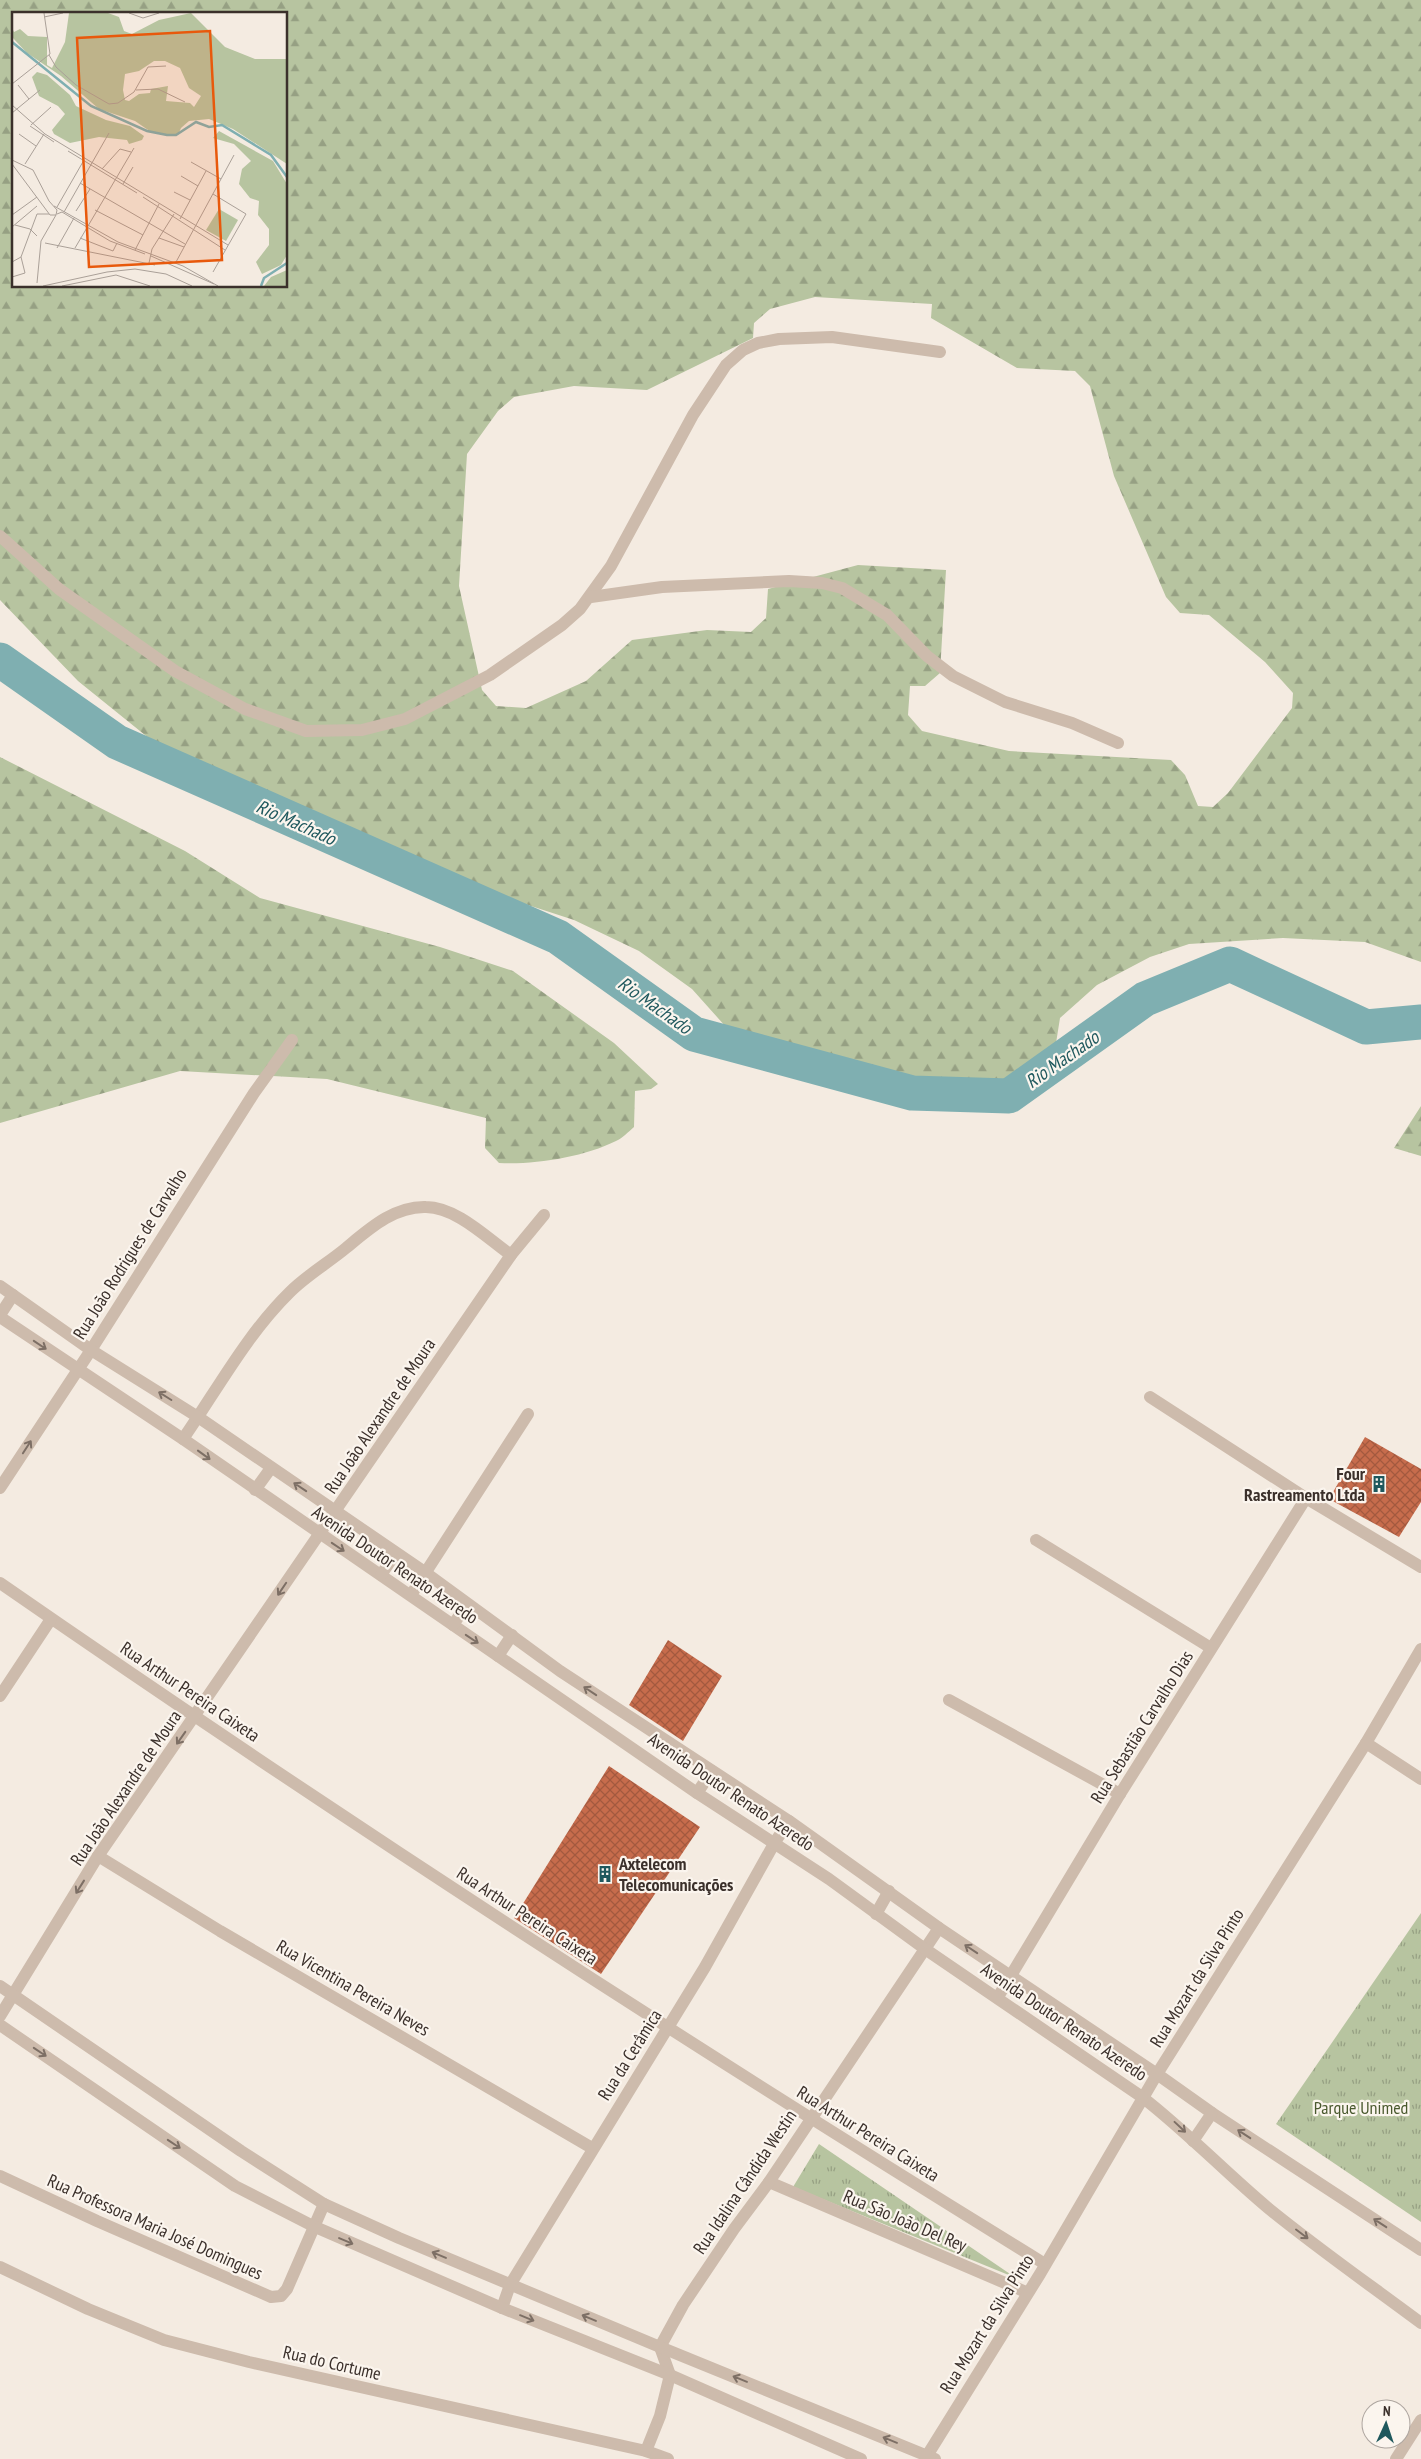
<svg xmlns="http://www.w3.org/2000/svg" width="1421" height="2459" font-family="'PT Sans Narrow',sans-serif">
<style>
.forest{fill:url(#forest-firs);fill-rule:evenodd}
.park{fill:url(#park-tufts)}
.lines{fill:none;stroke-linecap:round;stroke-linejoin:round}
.river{stroke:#7fafb1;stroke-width:35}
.building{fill:url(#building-cross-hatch)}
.minor{stroke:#cdbbac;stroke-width:12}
.tertiary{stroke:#cdbbac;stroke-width:12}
.oneway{stroke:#7d6f65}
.labels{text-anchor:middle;stroke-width:4.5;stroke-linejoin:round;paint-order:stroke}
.street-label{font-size:18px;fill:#3b302b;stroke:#fbf5ee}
.poi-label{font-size:18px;font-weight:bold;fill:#3b302b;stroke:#fbf5ee;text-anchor:end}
.park-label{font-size:18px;fill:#49592e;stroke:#fbf5ee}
.water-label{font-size:19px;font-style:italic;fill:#1f585d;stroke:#fbf5ee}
.inset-river{fill:none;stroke:#7fafb1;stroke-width:2.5}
.inset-road{fill:none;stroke:#aaa098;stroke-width:1}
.view{fill:#e8590c;fill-opacity:0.15;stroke:#e8590c;stroke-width:2.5}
.inset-edge{fill:none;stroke:#3b302b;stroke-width:2.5}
</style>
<defs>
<pattern id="forest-firs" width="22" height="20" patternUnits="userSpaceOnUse" patternTransform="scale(1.25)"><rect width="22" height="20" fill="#b7c4a0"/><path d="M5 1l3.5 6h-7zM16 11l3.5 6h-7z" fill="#96a083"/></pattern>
<pattern id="park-tufts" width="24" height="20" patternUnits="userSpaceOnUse" patternTransform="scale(1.25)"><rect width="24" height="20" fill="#b7c4a0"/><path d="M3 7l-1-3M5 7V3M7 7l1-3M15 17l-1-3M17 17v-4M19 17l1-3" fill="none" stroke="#96a083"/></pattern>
<pattern id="building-cross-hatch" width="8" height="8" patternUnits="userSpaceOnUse" patternTransform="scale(1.25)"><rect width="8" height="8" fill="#c76c4c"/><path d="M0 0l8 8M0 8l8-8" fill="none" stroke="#a3593f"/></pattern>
</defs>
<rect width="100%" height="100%" fill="#f4ebe1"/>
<g class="forest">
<path d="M 0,0 L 1421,0 L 1421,962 L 1365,942 L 1283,938 L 1189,944 L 1150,957 L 1097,985 L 1060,1018 L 1050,1081 L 1029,1095 L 872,1086 L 795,1050 L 743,1046 L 692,989 L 639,951 L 574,920 L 299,830 L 197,777 L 78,681 L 0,600 ZM 14,14 L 286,14 L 286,286 L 14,286 ZM 815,297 L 932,304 L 931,318 L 1017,368 L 1075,371 L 1090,386 L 1114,476 L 1166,597 L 1180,613 L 1209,615 L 1265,662 L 1293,693 L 1292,708 L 1228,793 L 1213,807 L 1198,806 L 1185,775 L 1171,760 L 1009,751 L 922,731 L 908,715 L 910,686 L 925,686 L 940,673 L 946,570 L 858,565 L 768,589 L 766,618 L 751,632 L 707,630 L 632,640 L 586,681 L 526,708 L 496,706 L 482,690 L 459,586 L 467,454 L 498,411 L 514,397 L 574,386 L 647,390 L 753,338 L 754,323 L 770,309 Z"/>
<path d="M 0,757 L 185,851 L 260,898 L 440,947 L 513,971 L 614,1043 L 658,1084 L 651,1089 L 635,1091 L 634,1127 C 628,1132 623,1138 616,1141 C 584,1157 534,1165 499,1163 L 485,1148 L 486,1118 L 327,1079 L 180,1071 L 0,1123 Z"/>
<path d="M 1421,1106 L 1421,1156 L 1394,1148 Z"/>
</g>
<g class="park">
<path d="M 1421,1913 L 1421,2222 L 1276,2124 Z"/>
<path d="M 819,2144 L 1016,2278 L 793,2187 Z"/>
</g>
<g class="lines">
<path class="river" d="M 0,660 L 117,742 L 558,937 L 694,1034 L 912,1093 L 1009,1096 L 1145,999 L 1230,964 L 1366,1027 L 1421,1022"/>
</g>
<g class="building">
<path d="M 1365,1437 L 1421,1469 L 1421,1502 L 1399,1537 L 1329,1499 Z"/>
<path d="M 668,1640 L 722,1676 L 683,1741 L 629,1705 Z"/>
<path d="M 609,1766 L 700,1827 L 601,1974 L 514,1918 Z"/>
</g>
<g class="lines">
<g class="minor">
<path d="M 0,536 L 59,589 L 175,671 L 245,709 L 306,731 L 362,730 L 405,719 L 490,675 L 562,625 L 580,609 L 611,566 L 693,415 L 726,365 L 743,350 L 758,343 L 779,339 L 832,337 L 940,352"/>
<path d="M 591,597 L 662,587 L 789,581 L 822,583 L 842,588 L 887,615 L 927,656 L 953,676 L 1005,702 L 1072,723 L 1118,743"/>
<path d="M 0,1315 L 13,1295"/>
<path d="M 1150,1397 L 1306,1498 L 1421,1567"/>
<path d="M 183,1439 C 217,1390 247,1334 290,1292 C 307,1275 328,1263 346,1248 C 369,1229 394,1206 426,1207 C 456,1207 487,1238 511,1255"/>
<path d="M 0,1488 L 91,1350 L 254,1093 L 292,1040"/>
<path d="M 1036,1540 L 1211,1648"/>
<path d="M 0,1583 C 342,1820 691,2046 1045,2264"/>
<path d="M 411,1595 L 528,1414"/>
<path d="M 1421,1649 L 1366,1743 L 1157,2074 L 1212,2113 L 1421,2250"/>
<path d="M 0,1696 L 51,1619"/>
<path d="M 949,1700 L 1120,1794"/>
<path d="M 1366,1743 L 1421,1779"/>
<path d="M 98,1856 L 220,1931 L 592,2148"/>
<path d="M 998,1997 L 1120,1794 L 1306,1498"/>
<path d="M 0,2016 L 98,1856 L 511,1255 L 544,1215"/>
<path d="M 1142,2097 C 1186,2131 1225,2172 1268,2208 C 1317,2248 1370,2285 1421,2323"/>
<path d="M 1193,2141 L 1212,2113"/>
<path d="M 0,2176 L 97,2221 L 271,2297 L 281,2296 L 287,2289 L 324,2204"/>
<path d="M 769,2182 L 1026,2292"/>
<path d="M 0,2267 L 88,2309 L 164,2340 L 249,2362 L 646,2451 L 668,2459"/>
<path d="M 502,2308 L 510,2285 L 705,1967 L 775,1842 L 789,1821"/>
<path d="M 646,2451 L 660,2416 L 670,2375 L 660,2347 L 683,2305 L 734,2229 L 769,2182 L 939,1928"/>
<path d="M 1396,2459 L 1421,2420"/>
</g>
<g class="tertiary">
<path d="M 0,1286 L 91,1350 L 198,1417 L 426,1573 L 560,1671 L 789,1821 L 939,1928 L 1157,2074 L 1040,2274 L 925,2459"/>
<path d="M 0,1317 L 183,1439 L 697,1793 L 829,1879 L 925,1949 L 1142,2097"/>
<path d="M 255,1490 L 271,1468"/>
<path d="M 381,1575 L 395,1554"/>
<path d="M 453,1625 L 467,1604"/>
<path d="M 498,1656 L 512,1635"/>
<path d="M 697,1793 L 712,1771"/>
<path d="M 876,1914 L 889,1891"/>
<path d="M 0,1986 L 241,2151 L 324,2204 L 399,2238 L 660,2347 L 935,2459"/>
<path d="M 0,2025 L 235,2186 L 313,2226 L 502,2308 L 670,2375 L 861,2459"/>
</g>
</g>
<defs><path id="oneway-shaft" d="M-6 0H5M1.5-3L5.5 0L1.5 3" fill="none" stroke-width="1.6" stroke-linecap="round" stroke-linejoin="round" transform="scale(1.25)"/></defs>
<g class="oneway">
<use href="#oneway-shaft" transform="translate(40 1345) rotate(34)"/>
<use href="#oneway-shaft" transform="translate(165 1396) rotate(-148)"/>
<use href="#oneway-shaft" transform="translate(27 1447) rotate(-57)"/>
<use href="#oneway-shaft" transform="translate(204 1455) rotate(36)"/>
<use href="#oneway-shaft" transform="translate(300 1487) rotate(-146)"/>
<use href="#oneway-shaft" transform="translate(338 1547) rotate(34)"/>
<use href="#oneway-shaft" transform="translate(282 1589) rotate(124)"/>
<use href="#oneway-shaft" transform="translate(472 1639) rotate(34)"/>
<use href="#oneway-shaft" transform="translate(590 1691) rotate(-146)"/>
<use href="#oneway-shaft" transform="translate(181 1738) rotate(125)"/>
<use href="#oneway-shaft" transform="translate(80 1887) rotate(122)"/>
<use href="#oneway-shaft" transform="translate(971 1949) rotate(-146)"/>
<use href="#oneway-shaft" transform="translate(40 2052) rotate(34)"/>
<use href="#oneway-shaft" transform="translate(1180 2127) rotate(43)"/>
<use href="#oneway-shaft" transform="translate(1244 2134) rotate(-147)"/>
<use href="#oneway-shaft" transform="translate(174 2144) rotate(34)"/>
<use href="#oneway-shaft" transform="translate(1380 2223) rotate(-147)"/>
<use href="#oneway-shaft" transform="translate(1302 2234) rotate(37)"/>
<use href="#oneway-shaft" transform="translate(346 2241) rotate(23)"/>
<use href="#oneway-shaft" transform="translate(439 2255) rotate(-157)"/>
<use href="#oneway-shaft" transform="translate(527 2318) rotate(22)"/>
<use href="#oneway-shaft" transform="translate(589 2318) rotate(-157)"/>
<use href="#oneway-shaft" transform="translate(740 2379) rotate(-158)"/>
<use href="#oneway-shaft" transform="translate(890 2440) rotate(-158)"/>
</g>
<defs>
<g id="building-bare" transform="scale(1.35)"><path d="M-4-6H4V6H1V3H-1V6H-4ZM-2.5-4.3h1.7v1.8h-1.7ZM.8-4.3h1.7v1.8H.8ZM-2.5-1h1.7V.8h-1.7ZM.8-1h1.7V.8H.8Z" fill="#1f585d" stroke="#fbf5ee" stroke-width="2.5" paint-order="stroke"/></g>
</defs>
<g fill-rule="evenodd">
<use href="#building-bare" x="1379" y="1484"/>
<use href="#building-bare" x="605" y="1874"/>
</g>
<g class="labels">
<g class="street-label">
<text transform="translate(130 1254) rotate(-58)" y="6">Rua João Rodrigues de Carvalho</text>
<text transform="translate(380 1416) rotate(-56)" y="6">Rua João Alexandre de Moura</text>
<text transform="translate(395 1565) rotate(34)" y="6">Avenida Doutor Renato Azeredo</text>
<text transform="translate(190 1692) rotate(34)" y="6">Rua Arthur Pereira Caixeta</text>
<text transform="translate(1142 1727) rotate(-58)" y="6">Rua Sebastião Carvalho Dias</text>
<text transform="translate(126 1788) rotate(-56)" y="6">Rua João Alexandre de Moura</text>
<text transform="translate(731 1792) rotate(34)" y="6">Avenida Doutor Renato Azeredo</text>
<text transform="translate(527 1916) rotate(33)" y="6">Rua Arthur Pereira Caixeta</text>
<text transform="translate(1197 1978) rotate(-58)" y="6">Rua Mozart da Silva Pinto</text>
<text transform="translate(353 1988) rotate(30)" y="6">Rua Vicentina Pereira Neves</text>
<text transform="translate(1064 2022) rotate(34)" y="6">Avenida Doutor Renato Azeredo</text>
<text transform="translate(630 2055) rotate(-58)" y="6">Rua da Cerâmica</text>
<text transform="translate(868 2134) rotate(32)" y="6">Rua Arthur Pereira Caixeta</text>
<text transform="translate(745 2182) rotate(-56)" y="6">Rua Idalina Cândida Westin</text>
<text transform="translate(905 2221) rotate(23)" y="6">Rua São João Del Rey</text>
<text transform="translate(155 2227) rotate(24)" y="6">Rua Professora Maria José Domingues</text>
<text transform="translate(987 2324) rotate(-58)" y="6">Rua Mozart da Silva Pinto</text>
<text transform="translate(332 2363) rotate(13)" y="6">Rua do Cortume</text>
</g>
<g class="poi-label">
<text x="1365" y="1480">Four<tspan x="1365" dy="21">Rastreamento Ltda</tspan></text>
<text x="619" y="1870" text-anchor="start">Axtelecom<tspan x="619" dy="21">Telecomunicações</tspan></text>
</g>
<g class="park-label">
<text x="1361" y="2114">Parque Unimed</text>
</g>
<g class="water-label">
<text transform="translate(296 822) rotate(24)" y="7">Rio Machado</text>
<text transform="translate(655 1005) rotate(35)" y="7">Rio Machado</text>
<text transform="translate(1062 1059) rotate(-35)" y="7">Rio Machado</text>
</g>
</g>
<g transform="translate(12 12)">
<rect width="275" height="275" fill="#f4ebe1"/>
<path d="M 57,1 L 96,1 L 107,5 L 112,19 L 120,22 L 147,8 L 179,1 L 213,35 L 243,47 L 275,47 L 275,152 L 221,117 L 197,107 L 177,109 L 169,116 L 166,123 L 152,123 L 139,120 L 123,109 L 87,97 L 49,64 L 15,41 L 0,25 L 0,16 L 2,20 L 8,17 L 16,24 L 35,25 L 35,53 L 40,56 L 53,30 ZM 142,49 L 153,49 L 168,56 L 177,76 L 189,84 L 182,95 L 178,91 L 154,89 L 156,74 L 139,77 L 138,81 L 127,82 L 117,89 L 113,88 L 111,78 L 113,62 L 127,59 ZM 25,60 L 35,63 L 58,83 L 64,94 L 94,108 L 118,114 L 132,124 L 130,128 L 117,132 L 115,128 L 87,125 L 58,131 L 42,122 L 40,118 L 53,102 L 46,94 L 27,84 L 20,65 ZM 207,119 L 261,149 L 275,172 L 275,243 L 269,253 L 250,262 L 244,250 L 257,233 L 257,217 L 246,203 L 247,189 L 238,186 L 227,172 L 230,157 L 239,149 L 222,132 L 201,126 ZM 275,258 L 275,274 L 252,274 L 259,265 Z" fill="#b7c4a0" fill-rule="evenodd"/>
<path d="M 207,197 L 226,208 L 214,229 L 194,218 Z" fill="#b7c4a0"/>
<path class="inset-river" d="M 0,30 L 79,94 L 135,119 L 155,123 L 164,123 L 184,110 L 197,115 L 210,113 L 259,143 L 275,165M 249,274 L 252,266 L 275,251"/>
<path class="inset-road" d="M 117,1 L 131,6 L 147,1M 32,5 L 51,1M 37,43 L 44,55 L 64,73 L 97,92 L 106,91 L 122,80 L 136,55 L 154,54M 0,72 L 38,42 L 32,1M 6,73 L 17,87M 124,78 L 146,77 L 173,90M 0,93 L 33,122 L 216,233M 0,101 L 28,78M 19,113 L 39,95M 18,114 L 42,130M 7,122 L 24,134M 56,139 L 125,181M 0,148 L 21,158 L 37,189 L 45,198 L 44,203 L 38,203 L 0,152M 179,150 L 209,167M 13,152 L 32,122M 90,157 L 108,137 L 119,140M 169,164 L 186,174M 68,171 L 173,232M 111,172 L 121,155M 162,180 L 178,188M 131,185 L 213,238M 42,194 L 106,230 L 171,254 L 206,274M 45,195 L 72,148M 83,198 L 131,223M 64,199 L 78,177M 52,200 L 97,121M 45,202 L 50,200 L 98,229 L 133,242M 0,203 L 25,185M 168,207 L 194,159M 3,213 L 18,217 L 25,224M 0,215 L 25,194M 68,226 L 101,239 L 105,231M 147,226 L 172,235M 33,231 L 143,253M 45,236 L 62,206M 63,236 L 122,136M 123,238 L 147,192M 139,244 L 202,272M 0,250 L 9,245 L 25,202 L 37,202M 164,250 L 222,143M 137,251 L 140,237 L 162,202M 201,260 L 234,202 L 201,182M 0,265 L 13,261 L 9,245M 25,271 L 29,229 L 44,203M 31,274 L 95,260 L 123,257 L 154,262 L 180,274M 50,274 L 104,263 L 138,274"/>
<path class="view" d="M 198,19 L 210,248 L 77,255 L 65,26 Z"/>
<rect width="275" height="275" class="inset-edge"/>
</g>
<g transform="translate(1386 2424) rotate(3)"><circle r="24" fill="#fbf5ee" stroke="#aea6a0"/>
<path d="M0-4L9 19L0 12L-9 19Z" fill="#1f585d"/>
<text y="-8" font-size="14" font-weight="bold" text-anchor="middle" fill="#3b302b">N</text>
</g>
</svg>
